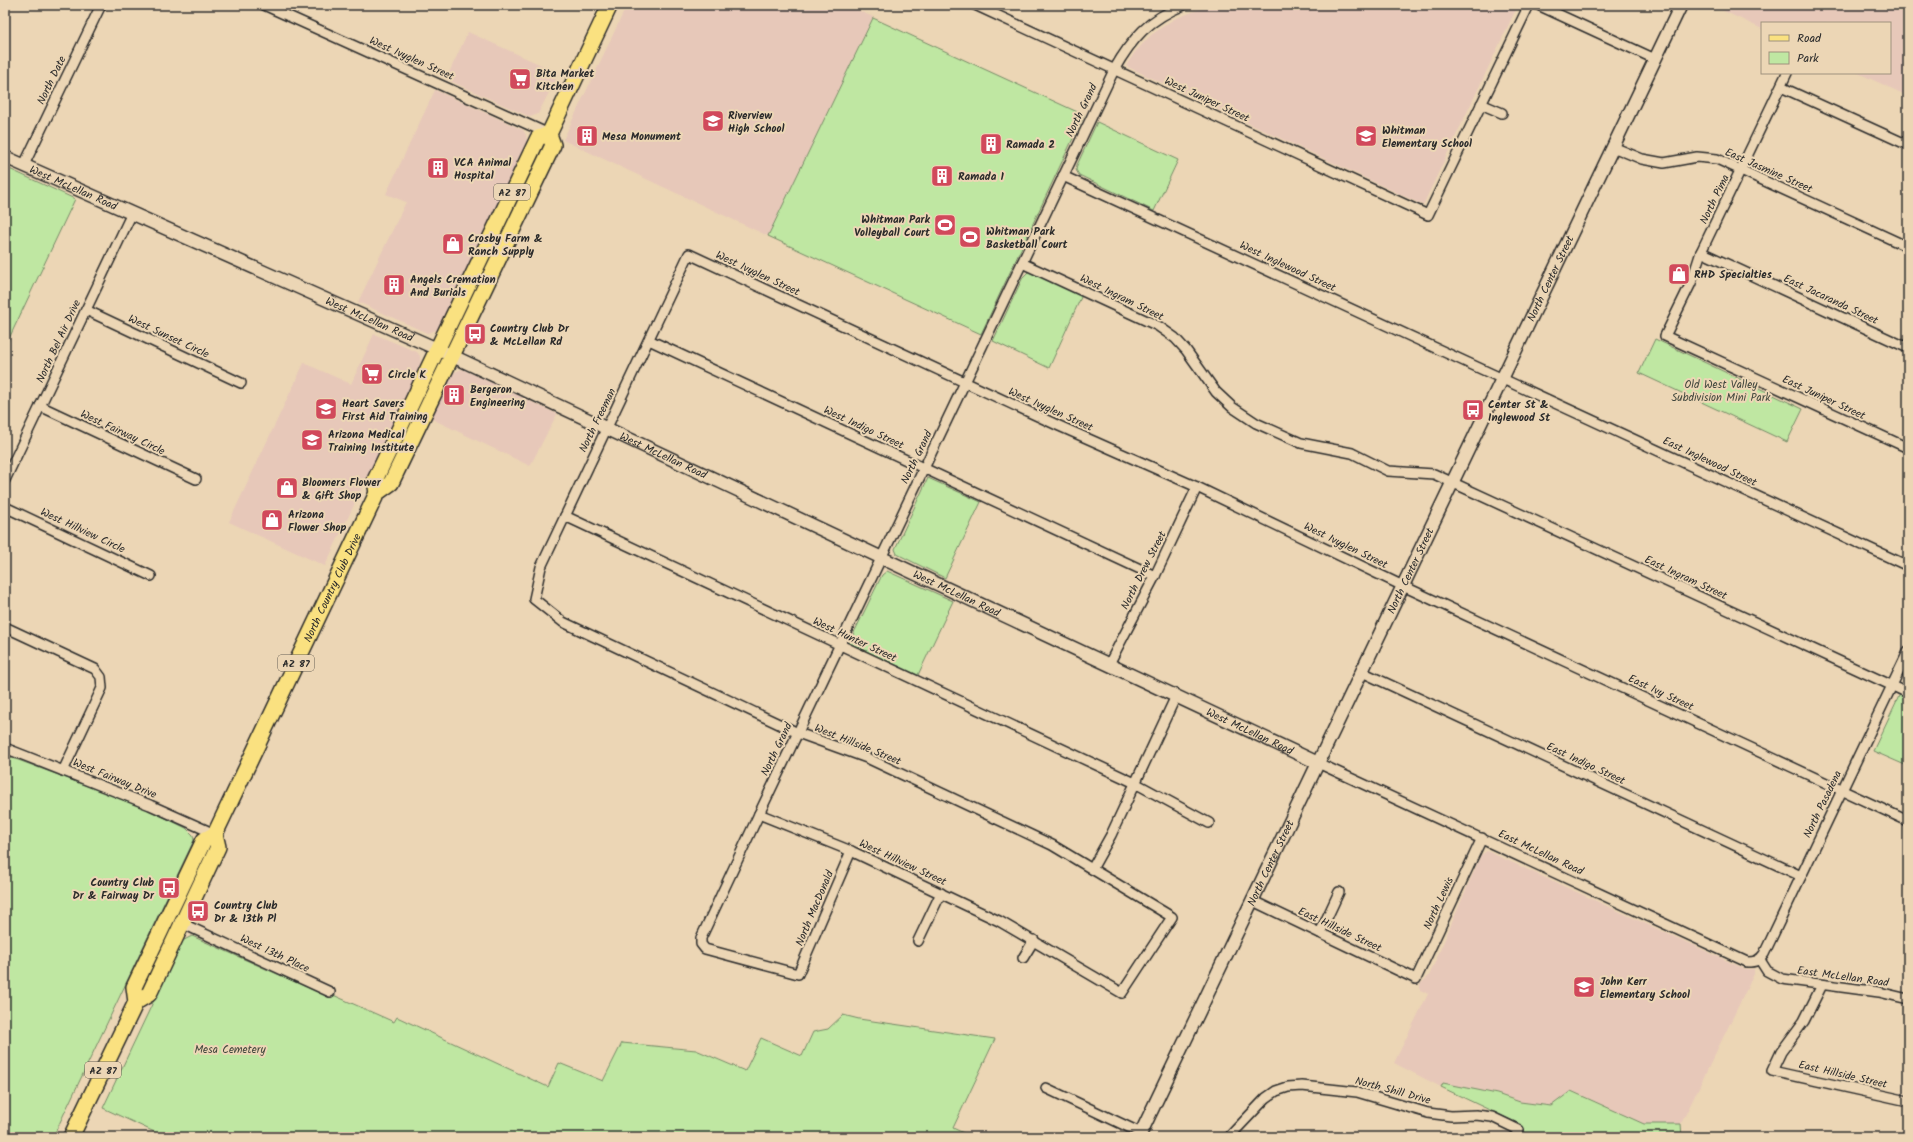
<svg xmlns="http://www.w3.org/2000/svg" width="1913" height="1142" font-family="Kalam,sans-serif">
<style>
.built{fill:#e7c8b9}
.green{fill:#bfe7a2;stroke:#758966}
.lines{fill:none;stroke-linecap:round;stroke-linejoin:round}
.minor-casing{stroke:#2b2b2b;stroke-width:12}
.tertiary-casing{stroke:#2b2b2b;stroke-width:15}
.primary-casing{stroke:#2b2b2b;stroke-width:18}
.minor{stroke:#ecd6b5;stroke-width:9}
.tertiary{stroke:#ecd6b5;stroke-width:12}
.primary{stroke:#fae180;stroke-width:15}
.labels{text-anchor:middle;stroke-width:4;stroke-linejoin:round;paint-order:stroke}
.shield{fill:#ecd6b5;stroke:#655e54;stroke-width:1}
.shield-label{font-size:10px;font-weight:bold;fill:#2b2b2b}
.street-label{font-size:11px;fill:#2b2b2b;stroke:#ecd6b5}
.poi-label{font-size:11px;font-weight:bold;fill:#2b2b2b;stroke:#ecd6b5;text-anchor:start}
.park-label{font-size:11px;fill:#41473d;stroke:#ecd6b5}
</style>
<rect width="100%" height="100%" fill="#ecd6b5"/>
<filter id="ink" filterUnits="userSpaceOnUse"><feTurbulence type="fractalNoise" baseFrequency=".025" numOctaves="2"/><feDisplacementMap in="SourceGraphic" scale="8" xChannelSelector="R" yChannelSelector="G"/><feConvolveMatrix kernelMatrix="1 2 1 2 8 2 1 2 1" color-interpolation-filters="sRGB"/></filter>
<g filter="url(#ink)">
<g class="built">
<path d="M 627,5 L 846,5 L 873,17 L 768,236 L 563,140 Z"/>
<path d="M 1211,5 L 1518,5 L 1423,205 L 1126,66 L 1135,52 L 1151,35 L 1174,19 Z"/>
<path d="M 1711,5 L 1908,5 L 1908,96 L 1858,73 L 1890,73 L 1890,23 L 1762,23 L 1762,29 Z"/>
<path d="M 468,32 L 559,73 L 538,114 L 530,117 L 446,79 Z"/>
<path d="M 435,90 L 523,130 L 526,135 L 527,141 L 440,325 L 437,330 L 427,333 L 358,302 L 406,202 L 386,194 Z"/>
<path d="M 374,334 L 417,352 L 420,356 L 421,364 L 325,566 L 229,522 L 304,363 L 351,384 Z"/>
<path d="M 462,369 L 557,414 L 530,466 L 430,418 L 452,375 L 455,372 Z"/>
<path d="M 1487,851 L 1745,969 L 1754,969 L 1754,974 L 1681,1124 L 1644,1124 L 1572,1091 L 1551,1106 L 1520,1102 L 1497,1094 L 1443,1083 L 1441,1087 L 1394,1063 L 1428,994 L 1420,990 L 1420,984 L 1429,976 L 1481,855 Z"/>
</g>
<g class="green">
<path d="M 873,18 L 1084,115 L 981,334 L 768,236 Z"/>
<path d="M 1097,122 L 1178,160 L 1154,211 L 1079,175 L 1076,170 L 1077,165 Z"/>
<path d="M 5,167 L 75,199 L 5,347 Z"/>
<path d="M 1029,271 L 1082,295 L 1049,368 L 993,341 L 1023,277 Z"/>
<path d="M 1655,339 L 1803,409 L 1787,442 L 1639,373 Z"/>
<path d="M 928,478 L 981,502 L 945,578 L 897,554 L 895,549 Z"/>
<path d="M 887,571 L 953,601 L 918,675 L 849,643 L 882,575 Z"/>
<path d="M 1908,677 L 1908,758 L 1905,765 L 1873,751 Z"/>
<path d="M 5,755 L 141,806 L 186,828 L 193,835 L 194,840 L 53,1137 L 5,1137 Z"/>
<path d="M 192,936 L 329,997 L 331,994 L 394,1022 L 397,1017 L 548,1087 L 559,1063 L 603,1081 L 622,1043 L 696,1050 L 745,1071 L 761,1038 L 802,1056 L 813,1032 L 828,1029 L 843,1015 L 859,1019 L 995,1039 L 953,1128 L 972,1137 L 165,1137 L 103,1108 L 182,941 Z"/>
<path d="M 1443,1083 L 1497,1094 L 1520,1102 L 1551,1106 L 1571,1091 L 1644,1124 L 1681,1124 L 1682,1137 L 1521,1137 L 1521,1131 L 1517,1123 L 1441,1087 Z"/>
</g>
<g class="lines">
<g class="minor-casing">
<g id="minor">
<path d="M 264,5 L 549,134"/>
<path d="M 975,5 L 1428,215 L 1529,5"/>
<path d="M 1538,5 L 1655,59"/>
<path d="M 1787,73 L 1701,252 L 1691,283 L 1665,336 L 1908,448"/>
<path d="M 1781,87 L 1908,145"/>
<path d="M 1481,104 L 1502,113"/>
<path d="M 1613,147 L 1642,159 L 1664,163 L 1697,157 L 1717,159 L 1908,247"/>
<path d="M 24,165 L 101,5"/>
<path d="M 1063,176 L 1908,566"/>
<path d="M 1701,252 L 1908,348"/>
<path d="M 1022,263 L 1158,326 L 1175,338 L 1186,350 L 1216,392 L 1232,407 L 1256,423 L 1301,443 L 1352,453 L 1388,471 L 1434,474 L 1908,693"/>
<path d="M 86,310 L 241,383"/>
<path d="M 649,340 L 1155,576"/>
<path d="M 40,406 L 196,479"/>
<path d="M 5,480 L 132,213"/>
<path d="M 5,507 L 151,576"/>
<path d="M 565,516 L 1135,783 L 1209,823"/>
<path d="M 5,627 L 95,669 L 101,677 L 102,688 L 63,771"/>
<path d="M 1109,664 L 1155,576 L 1197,487"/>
<path d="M 1362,672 L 1801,876"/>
<path d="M 5,748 L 150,805 L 215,834"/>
<path d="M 1318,763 L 1747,962 C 1755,962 1759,961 1764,954 L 1908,652"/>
<path d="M 759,814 L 851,851 L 999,921 L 1122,993 L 1172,917 L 1052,845 L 867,758 L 798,733 L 563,622 L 534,599 L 541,567 L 689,254 L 1057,425 L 1197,487 L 1403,586 L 1908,821"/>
<path d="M 851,851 L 798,974 L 705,949 L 701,944 L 701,938 L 759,814 L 1114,70 C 1132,38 1149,19 1184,5"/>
<path d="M 1092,869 L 1111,835 L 1176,696"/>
<path d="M 1253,901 L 1416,979 L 1482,838"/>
<path d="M 179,922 L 330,992"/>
<path d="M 1320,933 L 1339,892"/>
<path d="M 918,941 L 941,893"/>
<path d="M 1023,958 L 1034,940"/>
<path d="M 1760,960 L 1767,971 L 1782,979 L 1879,992 L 1908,999"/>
<path d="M 1822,985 L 1804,1021 L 1781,1052 L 1772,1071 L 1908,1101"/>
<path d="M 1046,1088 L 1141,1133"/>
<path d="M 1229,1137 L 1266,1098 L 1276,1091 L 1288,1087 L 1302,1086 L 1357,1092 L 1428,1113 L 1451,1116 L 1476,1115 L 1492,1117 L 1519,1130 L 1515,1137"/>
</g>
</g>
<g class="tertiary-casing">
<g id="tertiary">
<path id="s1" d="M 5,157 L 444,352 L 1318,763"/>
<path id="s2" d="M 1139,1137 L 1681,5"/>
</g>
</g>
<g class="primary-casing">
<g id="primary">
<path d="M 377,493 L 375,480 L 538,138 L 549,134"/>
<path d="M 136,1002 L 149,994 L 218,847 L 215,834"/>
<path id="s3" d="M 71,1137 L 136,1002 L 134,987 L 204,840 L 215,834 L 377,493 L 391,483 L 553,145 L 549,134 L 610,5"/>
</g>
</g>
<use href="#minor" class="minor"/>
<use href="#tertiary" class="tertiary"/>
<use href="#primary" class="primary"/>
</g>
</g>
<defs>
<g id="supermarket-square" transform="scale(1.15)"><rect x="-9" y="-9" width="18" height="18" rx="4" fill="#d1495b" stroke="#ecd6b5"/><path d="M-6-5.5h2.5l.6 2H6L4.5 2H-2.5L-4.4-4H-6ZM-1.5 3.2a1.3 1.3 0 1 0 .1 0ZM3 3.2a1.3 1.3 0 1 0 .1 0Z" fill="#fff"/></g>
<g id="school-square" transform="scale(1.15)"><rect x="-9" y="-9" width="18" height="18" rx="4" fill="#d1495b" stroke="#ecd6b5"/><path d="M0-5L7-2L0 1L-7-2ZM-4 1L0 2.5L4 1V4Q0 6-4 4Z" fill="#fff"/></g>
<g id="building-square" transform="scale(1.15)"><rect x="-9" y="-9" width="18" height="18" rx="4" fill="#d1495b" stroke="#ecd6b5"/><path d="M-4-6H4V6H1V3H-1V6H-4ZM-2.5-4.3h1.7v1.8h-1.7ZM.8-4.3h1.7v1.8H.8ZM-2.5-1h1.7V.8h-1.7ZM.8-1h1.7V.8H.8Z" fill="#fff"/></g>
<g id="stadium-square" transform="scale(1.15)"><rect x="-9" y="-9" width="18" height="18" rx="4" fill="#d1495b" stroke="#ecd6b5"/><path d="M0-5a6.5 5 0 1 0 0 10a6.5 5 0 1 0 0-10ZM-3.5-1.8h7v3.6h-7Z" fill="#fff"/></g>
<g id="shop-square" transform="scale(1.15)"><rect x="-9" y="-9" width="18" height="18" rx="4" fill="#d1495b" stroke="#ecd6b5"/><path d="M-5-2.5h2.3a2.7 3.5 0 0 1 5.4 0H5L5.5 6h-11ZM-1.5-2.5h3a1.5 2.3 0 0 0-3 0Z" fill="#fff"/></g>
<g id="bus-square" transform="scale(1.15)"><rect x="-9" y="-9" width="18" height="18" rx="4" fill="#d1495b" stroke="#ecd6b5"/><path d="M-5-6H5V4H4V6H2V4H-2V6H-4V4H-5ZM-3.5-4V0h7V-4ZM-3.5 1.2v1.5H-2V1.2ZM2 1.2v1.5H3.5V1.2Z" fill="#fff"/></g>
</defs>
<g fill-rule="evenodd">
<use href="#supermarket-square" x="520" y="79"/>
<use href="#school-square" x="713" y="121"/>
<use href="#building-square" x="587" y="136"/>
<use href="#school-square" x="1366" y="136"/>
<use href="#building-square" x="991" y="144"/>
<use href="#building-square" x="438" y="168"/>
<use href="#building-square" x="942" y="176"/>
<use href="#stadium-square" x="945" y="225"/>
<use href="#stadium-square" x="970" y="237"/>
<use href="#shop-square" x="453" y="244"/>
<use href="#shop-square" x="1679" y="274"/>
<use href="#building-square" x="394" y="285"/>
<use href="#bus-square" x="475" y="334"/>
<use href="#supermarket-square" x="372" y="374"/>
<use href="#building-square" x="454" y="395"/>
<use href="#school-square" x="326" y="409"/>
<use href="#bus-square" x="1473" y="410"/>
<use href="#school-square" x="312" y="440"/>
<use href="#shop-square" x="287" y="488"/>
<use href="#shop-square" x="272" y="520"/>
<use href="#bus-square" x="169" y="888"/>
<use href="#bus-square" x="198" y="911"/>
<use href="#school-square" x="1584" y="987"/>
</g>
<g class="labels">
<g class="shield">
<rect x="494" y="184" width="36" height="16" rx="3"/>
<rect x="278" y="655" width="36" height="16" rx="3"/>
<rect x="85" y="1062" width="36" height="16" rx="3"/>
</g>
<g class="shield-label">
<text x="512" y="196">AZ 87</text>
<text x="296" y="667">AZ 87</text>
<text x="103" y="1074">AZ 87</text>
</g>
<g class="street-label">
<text transform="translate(412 58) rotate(24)" y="4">West Ivyglen Street</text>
<text transform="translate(51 80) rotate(-64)" y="4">North Date</text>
<text transform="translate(1207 99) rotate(25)" y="4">West Juniper Street</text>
<text transform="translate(1081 110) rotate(-64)" y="4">North Grand</text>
<text transform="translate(1769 170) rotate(24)" y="4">East Jasmine Street</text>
<text dy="4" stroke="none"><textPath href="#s1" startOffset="75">West McLellan Road</textPath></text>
<text transform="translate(1714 199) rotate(-64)" y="4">North Pima</text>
<text transform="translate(1288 266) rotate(25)" y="4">West Inglewood Street</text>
<text transform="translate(758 273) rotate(25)" y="4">West Ivyglen Street</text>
<text dy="4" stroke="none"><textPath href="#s2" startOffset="952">North Center Street</textPath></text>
<text transform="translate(1122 297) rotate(26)" y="4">West Ingram Street</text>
<text transform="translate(1831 299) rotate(25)" y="4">East Jacaranda Street</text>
<text dy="4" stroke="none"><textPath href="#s1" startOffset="399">West McLellan Road</textPath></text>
<text transform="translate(169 336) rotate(25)" y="4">West Sunset Circle</text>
<text transform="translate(58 341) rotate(-65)" y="4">North Bel Air Drive</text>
<text transform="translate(1824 397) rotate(25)" y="4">East Juniper Street</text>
<text transform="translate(1051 409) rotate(24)" y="4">West Ivyglen Street</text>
<text transform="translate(597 420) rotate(-64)" y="4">North Freeman</text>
<text transform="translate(864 427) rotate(25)" y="4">West Indigo Street</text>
<text transform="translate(123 432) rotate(25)" y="4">West Fairway Circle</text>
<text dy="4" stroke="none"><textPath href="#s1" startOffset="723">West McLellan Road</textPath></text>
<text transform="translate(916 457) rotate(-64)" y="4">North Grand</text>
<text transform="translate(1710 461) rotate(25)" y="4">East Inglewood Street</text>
<text transform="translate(83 530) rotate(25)" y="4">West Hillview Circle</text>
<text transform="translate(1346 545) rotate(26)" y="4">West Ivyglen Street</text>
<text transform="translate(1143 570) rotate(-63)" y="4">North Drew Street</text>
<text dy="4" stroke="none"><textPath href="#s2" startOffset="628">North Center Street</textPath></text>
<text transform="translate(1686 577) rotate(25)" y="4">East Ingram Street</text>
<text dy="4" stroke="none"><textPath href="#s3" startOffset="613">North Country Club Drive</textPath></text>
<text dy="4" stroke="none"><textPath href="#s1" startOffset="1047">West McLellan Road</textPath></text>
<text transform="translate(855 639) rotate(25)" y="4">West Hunter Street</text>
<text transform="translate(1661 692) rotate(25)" y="4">East Ivy Street</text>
<text dy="4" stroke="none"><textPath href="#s1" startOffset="1371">West McLellan Road</textPath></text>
<text transform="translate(858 744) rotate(22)" y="4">West Hillside Street</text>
<text transform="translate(776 749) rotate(-64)" y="4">North Grand</text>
<text transform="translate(1586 763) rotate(25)" y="4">East Indigo Street</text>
<text transform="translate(115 778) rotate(22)" y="4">West Fairway Drive</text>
<text transform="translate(1822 804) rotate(-64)" y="4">North Pasadena</text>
<text transform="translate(1541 852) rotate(25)" y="4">East McLellan Road</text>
<text transform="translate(903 862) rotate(25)" y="4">West Hillview Street</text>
<text dy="4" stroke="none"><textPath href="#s2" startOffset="304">North Center Street</textPath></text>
<text transform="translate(1438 903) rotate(-65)" y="4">North Lewis</text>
<text transform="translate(814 908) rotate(-67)" y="4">North MacDonald</text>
<text transform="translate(1340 929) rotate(25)" y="4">East Hillside Street</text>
<text transform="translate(275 953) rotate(25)" y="4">West 13th Place</text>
<text transform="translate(1843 976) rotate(8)" y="4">East McLellan Road</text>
<text transform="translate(1843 1074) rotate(13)" y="4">East Hillside Street</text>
<text transform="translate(1393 1090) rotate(15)" y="4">North Shill Drive</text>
</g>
<g class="poi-label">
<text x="536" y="77">Bita Market<tspan x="536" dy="13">Kitchen</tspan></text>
<text x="728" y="119">Riverview<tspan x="728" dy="13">High School</tspan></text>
<text x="1382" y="134">Whitman<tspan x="1382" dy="13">Elementary School</tspan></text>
<text x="602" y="140">Mesa Monument</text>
<text x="1006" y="148">Ramada 2</text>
<text x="454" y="166">VCA Animal<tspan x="454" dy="13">Hospital</tspan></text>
<text x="958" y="180">Ramada 1</text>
<text x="930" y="223" text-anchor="end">Whitman Park<tspan x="930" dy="13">Volleyball Court</tspan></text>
<text x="986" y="235">Whitman Park<tspan x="986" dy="13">Basketball Court</tspan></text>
<text x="468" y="242">Crosby Farm &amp;<tspan x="468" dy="13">Ranch Supply</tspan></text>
<text x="1694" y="278">RHD Specialties</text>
<text x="410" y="283">Angels Cremation<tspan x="410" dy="13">And Burials</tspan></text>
<text x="490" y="332">Country Club Dr<tspan x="490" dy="13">&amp; McLellan Rd</tspan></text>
<text x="388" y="378">Circle K</text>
<text x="470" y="393">Bergeron<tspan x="470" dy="13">Engineering</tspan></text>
<text x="342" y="407">Heart Savers<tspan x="342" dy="13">First Aid Training</tspan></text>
<text x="1488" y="408">Center St &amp;<tspan x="1488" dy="13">Inglewood St</tspan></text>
<text x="328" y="438">Arizona Medical<tspan x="328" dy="13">Training Institute</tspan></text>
<text x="302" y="486">Bloomers Flower<tspan x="302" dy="13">&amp; Gift Shop</tspan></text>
<text x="288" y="518">Arizona<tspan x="288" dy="13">Flower Shop</tspan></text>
<text x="154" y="886" text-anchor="end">Country Club<tspan x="154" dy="13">Dr &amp; Fairway Dr</tspan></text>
<text x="214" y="909">Country Club<tspan x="214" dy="13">Dr &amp; 13th Pl</tspan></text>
<text x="1600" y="985">John Kerr<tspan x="1600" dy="13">Elementary School</tspan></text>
</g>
<g class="park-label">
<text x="1721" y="388">Old West Valley<tspan x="1721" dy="13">Subdivision Mini Park</tspan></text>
<text x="230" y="1053">Mesa Cemetery</text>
</g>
</g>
<rect width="1913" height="1142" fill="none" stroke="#ecd6b5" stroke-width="20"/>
<rect x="10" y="10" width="1893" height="1122" fill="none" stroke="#2b2b2b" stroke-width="1.5" filter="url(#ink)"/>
<rect x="1761" y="22" width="130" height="52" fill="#ecd6b5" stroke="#9f927e"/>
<rect x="1769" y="35" width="20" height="6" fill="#fae180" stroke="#9f927e"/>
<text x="1797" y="42" font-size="12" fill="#2b2b2b">Road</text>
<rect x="1769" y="52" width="20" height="12" fill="#bfe7a2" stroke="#9f927e"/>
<text x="1797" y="62" font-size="12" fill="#2b2b2b">Park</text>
</svg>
